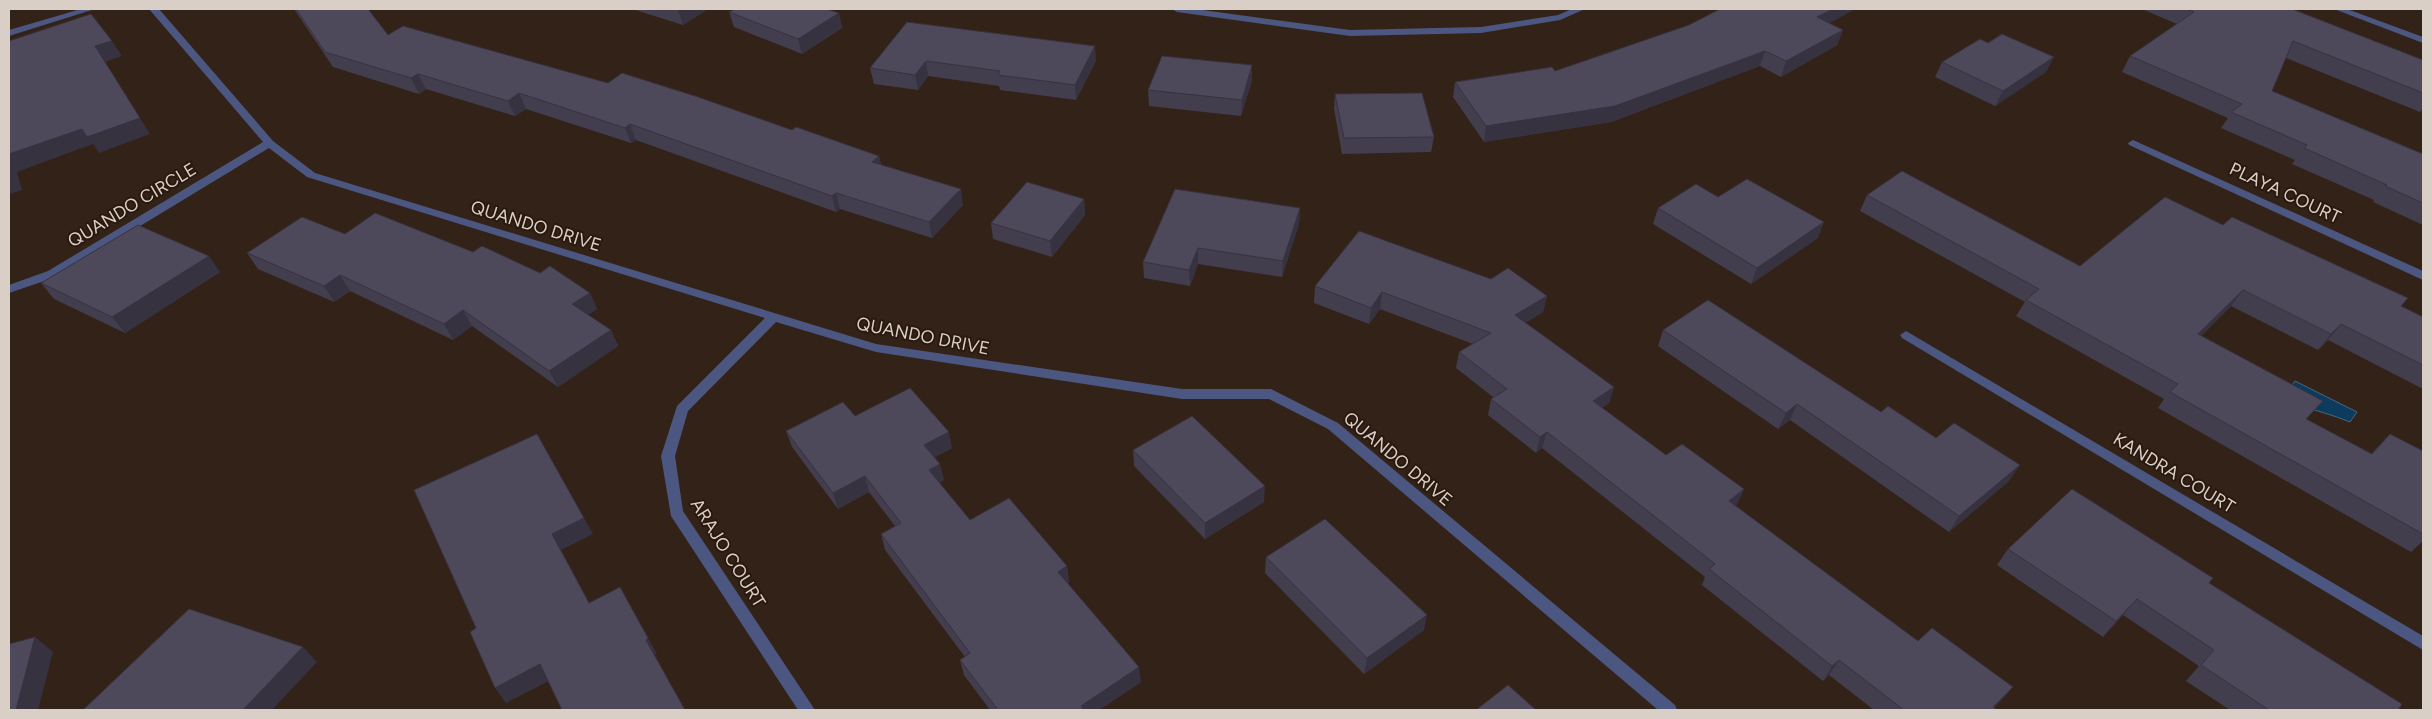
<svg xmlns="http://www.w3.org/2000/svg" width="2432" height="719" font-family="Figtree,sans-serif">
<style>
.water{fill:#0c3b5d;stroke:#4a677d}
.lines{fill:none;stroke-linecap:round;stroke-linejoin:round}
.street{fill:#4c5781;fill-rule:evenodd}
.wall{fill:#433e4e}
.shaded-wall{fill:#373240}
.building{fill:#4e485b;stroke:#373240}
.labels{text-anchor:middle;stroke-width:4;stroke-linejoin:round;paint-order:stroke}
.street-label{font-size:18px;fill:#dacfc7;stroke:#29190e}
</style>
<rect width="100%" height="100%" fill="#332217"/>
<path class="water" d="M 2295,381 L 2357,412 L 2350,422 C 2333,415 2315,410 2296,405 L 2290,388 Z"/>
<g class="lines">
<g class="street">
<path d="M 81,9 L 95,9 L 9,36 L 9,30 Z"/>
<path d="M 149,9 L 159,9 L 273,141 L 315,173 L 876,344 L 1182,389 L 1271,389 L 1338,423 L 1675,705 L 1677,710 L 1658,710 L 1328,429 L 1269,399 L 1182,399 L 876,352 L 776,322 L 688,411 L 675,456 L 683,511 L 815,710 L 798,710 L 671,516 L 661,456 L 677,406 L 765,318 L 307,177 L 269,148 L 56,277 L 9,293 L 9,285 L 48,271 L 263,142 Z"/>
<path d="M 1172,9 L 1195,9 L 1350,30 L 1481,27 L 1558,15 L 1572,9 L 1585,9 L 1560,20 L 1481,33 L 1350,36 L 1177,12 Z"/>
<path d="M 2334,9 L 2347,9 L 2423,37 L 2423,43 Z"/>
<path d="M 2133,140 L 2423,271 L 2423,280 L 2129,145 L 2128,143 Z"/>
<path d="M 1906,331 L 2423,636 L 2423,650 L 1902,338 L 1900,335 Z"/>
</g>
</g>
<g class="wall">
<path d="M 294,9 L 368,9 L 388,35 L 608,83 L 792,130 L 879,156 L 881,165 L 963,205 L 932,238 L 840,209 L 836,212 L 636,140 L 631,143 L 526,109 L 515,116 L 426,89 L 419,94 L 333,67 Z"/>
<path d="M 632,9 L 708,9 L 683,25 Z"/>
<path d="M 1720,9 L 1855,9 L 1829,23 L 1843,30 L 1837,45 L 1781,77 L 1760,66 L 1611,122 L 1484,142 L 1453,97 L 1455,82 L 1555,71 L 1689,25 Z"/>
<path d="M 2142,9 L 2292,9 L 2423,60 L 2423,109 L 2420,112 L 2286,58 L 2272,91 L 2423,154 L 2423,225 L 2373,202 L 2374,200 L 2292,164 L 2295,160 L 2221,128 L 2228,118 L 2122,72 L 2130,56 L 2177,24 Z"/>
<path d="M 729,12 L 839,13 L 842,28 L 802,54 L 734,27 Z"/>
<path d="M 907,22 L 1096,61 L 1076,100 L 1000,90 L 999,86 L 928,76 L 918,90 L 874,84 L 870,68 Z"/>
<path d="M 1942,62 L 2046,72 L 1995,106 L 1935,77 Z"/>
<path d="M 1252,65 L 1252,80 L 1241,116 L 1149,106 L 1148,90 Z"/>
<path d="M 1335,94 L 1434,137 L 1431,152 L 1342,154 L 1334,109 Z"/>
<path d="M 1867,195 L 2080,266 L 2223,225 L 2408,298 L 2401,306 L 2423,317 L 2423,389 L 2328,340 L 2318,350 L 2231,306 L 2201,336 L 2307,419 L 2371,454 L 2390,434 L 2423,451 L 2423,541 L 2411,552 L 2158,408 L 2164,399 L 2016,316 L 2025,302 L 1860,211 Z"/>
<path d="M 1718,197 L 1818,238 L 1751,284 L 1653,224 L 1658,208 Z"/>
<path d="M 1084,199 L 1085,215 L 1052,257 L 993,239 L 991,223 Z"/>
<path d="M 1300,208 L 1299,224 L 1282,277 L 1198,264 L 1190,286 L 1144,278 L 1143,262 Z"/>
<path d="M 345,234 L 473,252 L 540,273 L 590,293 L 597,309 L 588,315 L 611,330 L 618,346 L 558,387 L 472,326 L 453,340 L 350,291 L 334,302 L 258,269 L 247,253 Z"/>
<path d="M 220,272 L 125,333 L 54,299 L 41,283 Z"/>
<path d="M 1491,279 L 1547,296 L 1543,312 L 1525,323 L 1614,387 L 1609,403 L 1602,408 L 1666,455 L 1744,489 L 1736,506 L 1918,641 L 2013,687 L 1994,708 L 1997,710 L 1874,710 L 1829,675 L 1823,681 L 1702,585 L 1705,577 L 1542,448 L 1536,453 L 1488,415 L 1491,399 L 1493,397 L 1456,368 L 1459,352 L 1473,344 L 1380,309 L 1369,324 L 1314,303 L 1315,286 Z"/>
<path d="M 1663,330 L 1881,412 L 1936,438 L 2009,481 L 1949,532 L 1790,420 L 1778,429 L 1658,346 Z"/>
<path d="M 786,431 L 952,448 L 935,457 L 944,480 L 939,482 L 970,520 L 1067,566 L 1069,582 L 1068,583 L 1141,682 L 1099,710 L 990,710 L 964,675 L 960,660 L 965,657 L 885,550 L 881,534 L 895,526 L 869,492 L 838,509 L 792,447 Z"/>
<path d="M 1133,450 L 1264,502 L 1205,539 L 1134,466 Z"/>
<path d="M 2008,549 L 2209,583 L 2398,710 L 2230,710 L 2186,681 L 2199,666 L 2123,615 L 2103,637 L 1997,565 Z"/>
<path d="M 1266,557 L 1424,630 L 1364,674 L 1265,573 Z"/>
</g>
<g class="shaded-wall">
<path d="M 680,9 L 708,9 L 683,25 L 678,10 Z"/>
<path d="M 1833,9 L 1855,9 L 1812,33 L 1817,17 Z"/>
<path d="M 839,13 L 842,28 L 802,54 L 798,39 Z"/>
<path d="M 1843,30 L 1837,45 L 1781,77 L 1786,61 Z"/>
<path d="M 112,41 L 122,56 L 105,62 L 150,134 L 99,153 L 93,144 L 17,172 L 22,190 L 9,194 L 9,154 L 82,129 L 95,46 Z"/>
<path d="M 1095,46 L 1096,61 L 1076,100 L 1075,85 Z"/>
<path d="M 1765,51 L 1760,66 L 1611,122 L 1484,142 L 1486,126 Z"/>
<path d="M 2054,57 L 2046,72 L 1995,106 L 2003,91 Z"/>
<path d="M 926,61 L 928,76 L 918,90 L 915,75 Z"/>
<path d="M 1252,65 L 1252,80 L 1241,116 L 1242,100 Z"/>
<path d="M 418,74 L 426,89 L 419,94 L 411,78 Z"/>
<path d="M 519,93 L 526,109 L 515,116 L 508,101 Z"/>
<path d="M 630,124 L 636,140 L 631,143 L 625,128 Z"/>
<path d="M 879,156 L 883,172 L 872,162 Z"/>
<path d="M 961,189 L 963,205 L 932,238 L 929,222 Z"/>
<path d="M 836,193 L 840,209 L 836,212 L 832,196 Z"/>
<path d="M 1084,199 L 1085,215 L 1052,257 L 1050,241 Z"/>
<path d="M 1300,208 L 1299,224 L 1282,277 L 1283,261 Z"/>
<path d="M 1824,222 L 1818,238 L 1751,284 L 1757,268 Z"/>
<path d="M 1198,248 L 1198,264 L 1190,286 L 1189,270 Z"/>
<path d="M 209,256 L 220,272 L 125,333 L 112,317 Z"/>
<path d="M 340,275 L 350,291 L 334,302 L 324,286 Z"/>
<path d="M 2243,290 L 2231,306 L 2186,350 L 2198,334 Z"/>
<path d="M 1382,292 L 1380,309 L 1369,324 L 1371,308 Z"/>
<path d="M 590,293 L 597,309 L 580,320 L 572,304 Z"/>
<path d="M 1547,296 L 1543,312 L 1512,331 L 1515,315 Z"/>
<path d="M 463,310 L 472,326 L 453,340 L 444,324 Z"/>
<path d="M 2341,324 L 2328,340 L 2318,350 L 2331,334 Z"/>
<path d="M 611,330 L 618,346 L 558,387 L 549,371 Z"/>
<path d="M 1614,387 L 1609,403 L 1588,417 L 1593,401 Z"/>
<path d="M 1797,404 L 1790,420 L 1778,429 L 1786,413 Z"/>
<path d="M 949,432 L 952,448 L 928,461 L 924,445 Z"/>
<path d="M 1547,432 L 1542,448 L 1536,453 L 1540,437 Z"/>
<path d="M 940,464 L 944,480 L 933,486 L 929,470 Z"/>
<path d="M 2020,465 L 2009,481 L 1949,532 L 1959,516 Z"/>
<path d="M 865,476 L 869,492 L 838,509 L 833,493 Z"/>
<path d="M 1265,486 L 1264,502 L 1205,539 L 1205,523 Z"/>
<path d="M 1744,489 L 1737,505 L 1722,517 L 1729,501 Z"/>
<path d="M 584,518 L 593,534 L 561,550 L 598,619 L 552,534 Z"/>
<path d="M 1067,566 L 1069,582 L 1061,587 L 1058,572 Z"/>
<path d="M 2137,599 L 2123,615 L 2103,637 L 2116,621 Z"/>
<path d="M 1427,615 L 1424,630 L 1364,674 L 1367,658 Z"/>
<path d="M 35,637 L 53,652 L 38,710 L 16,710 Z"/>
<path d="M 648,638 L 657,654 L 654,655 L 646,640 Z"/>
<path d="M 303,647 L 317,662 L 272,710 L 243,710 Z"/>
<path d="M 1839,660 L 1829,675 L 1823,681 L 1832,666 Z"/>
<path d="M 540,664 L 551,680 L 506,703 L 495,688 Z"/>
<path d="M 1139,667 L 1141,682 L 1099,710 L 1081,710 L 1081,706 Z"/>
<path d="M 2013,687 L 2000,702 L 1992,710 L 1990,710 Z"/>
</g>
<g class="building">
<path d="M 296,9 L 368,9 L 388,35 L 403,26 L 608,83 L 622,73 L 698,97 L 792,130 L 796,127 L 879,156 L 872,162 L 961,189 L 929,222 L 836,193 L 832,196 L 630,124 L 625,128 L 519,93 L 508,101 L 418,74 L 411,78 L 325,52 Z"/>
<path d="M 735,9 L 826,9 L 839,13 L 798,39 L 729,12 Z"/>
<path d="M 1720,9 L 1833,9 L 1817,17 L 1843,30 L 1786,61 L 1765,51 L 1615,106 L 1486,126 L 1455,82 L 1552,67 L 1555,71 L 1689,25 Z"/>
<path d="M 2186,9 L 2292,9 L 2423,60 L 2423,93 L 2293,41 L 2272,91 L 2423,154 L 2423,203 L 2385,186 L 2387,185 L 2304,148 L 2307,145 L 2231,112 L 2242,104 L 2130,56 L 2194,12 Z"/>
<path d="M 91,14 L 112,41 L 95,46 L 140,118 L 87,137 L 82,129 L 9,154 L 9,41 Z"/>
<path d="M 907,22 L 1095,46 L 1075,85 L 998,75 L 1000,71 L 926,61 L 915,75 L 870,68 Z"/>
<path d="M 2002,34 L 2054,57 L 2003,91 L 1942,62 L 1980,39 L 1988,43 Z"/>
<path d="M 1162,56 L 1252,65 L 1242,100 L 1148,90 Z"/>
<path d="M 1422,93 L 1434,137 L 1344,138 L 1335,94 Z"/>
<path d="M 1902,171 L 2080,266 L 2165,197 L 2223,225 L 2232,217 L 2408,298 L 2401,306 L 2423,317 L 2423,365 L 2341,324 L 2331,334 L 2243,290 L 2198,334 L 2323,401 L 2306,419 L 2372,454 L 2390,434 L 2423,451 L 2423,534 L 2170,392 L 2178,384 L 2026,300 L 2039,289 L 1867,195 Z"/>
<path d="M 1747,179 L 1824,222 L 1757,268 L 1658,208 L 1696,184 L 1718,197 Z"/>
<path d="M 1027,182 L 1084,199 L 1050,241 L 991,223 Z"/>
<path d="M 1175,189 L 1300,208 L 1283,261 L 1198,248 L 1189,270 L 1143,262 Z"/>
<path d="M 375,213 L 473,252 L 482,246 L 540,273 L 550,266 L 590,293 L 572,304 L 611,330 L 549,371 L 463,310 L 444,324 L 340,275 L 324,286 L 247,253 L 302,217 L 345,234 Z"/>
<path d="M 138,225 L 209,256 L 112,317 L 41,283 Z"/>
<path d="M 1359,231 L 1491,279 L 1508,268 L 1547,296 L 1515,315 L 1614,387 L 1593,401 L 1666,455 L 1682,444 L 1744,489 L 1729,501 L 1918,641 L 1932,628 L 2013,687 L 1993,707 L 1997,710 L 1904,710 L 1839,660 L 1832,666 L 1709,569 L 1715,564 L 1547,432 L 1540,437 L 1491,399 L 1507,389 L 1459,352 L 1491,333 L 1382,292 L 1371,308 L 1315,286 Z"/>
<path d="M 1708,300 L 1881,412 L 1888,406 L 1936,438 L 1954,423 L 2020,465 L 1959,516 L 1797,404 L 1786,413 L 1663,330 Z"/>
<path d="M 910,388 L 949,432 L 924,445 L 940,464 L 929,470 L 970,520 L 1009,498 L 1067,566 L 1058,572 L 1139,667 L 1081,706 L 1084,710 L 998,710 L 960,660 L 970,653 L 881,534 L 901,523 L 865,476 L 833,493 L 786,431 L 843,402 L 855,416 Z"/>
<path d="M 1192,416 L 1265,486 L 1205,523 L 1133,450 Z"/>
<path d="M 537,434 L 584,518 L 552,534 L 589,603 L 620,587 L 648,638 L 646,640 L 685,710 L 562,710 L 540,664 L 495,688 L 470,632 L 476,628 L 414,490 Z"/>
<path d="M 2072,489 L 2213,578 L 2209,583 L 2402,704 L 2398,710 L 2269,710 L 2201,665 L 2214,650 L 2137,599 L 2116,621 L 2008,549 Z"/>
<path d="M 1325,519 L 1427,615 L 1367,658 L 1266,557 Z"/>
<path d="M 189,609 L 303,647 L 243,710 L 83,710 Z"/>
<path d="M 35,637 L 16,710 L 9,710 L 9,644 Z"/>
<path d="M 1508,685 L 1536,710 L 1476,710 Z"/>
</g>
<g class="labels">
<g class="street-label">
<text transform="translate(2285 193) rotate(25)" y="6">PLAYA COURT</text>
<text transform="translate(132 205) rotate(-31)" y="6">QUANDO CIRCLE</text>
<text transform="translate(536 226) rotate(17)" y="6">QUANDO DRIVE</text>
<text transform="translate(923 336) rotate(11)" y="6">QUANDO DRIVE</text>
<text transform="translate(1398 459) rotate(40)" y="6">QUANDO DRIVE</text>
<text transform="translate(2174 473) rotate(31)" y="6">KANDRA COURT</text>
<text transform="translate(728 553) rotate(58)" y="6">ARAJO COURT</text>
</g>
</g>
<rect width="2432" height="719" fill="none" stroke="#dacfc7" stroke-width="20"/>
</svg>
